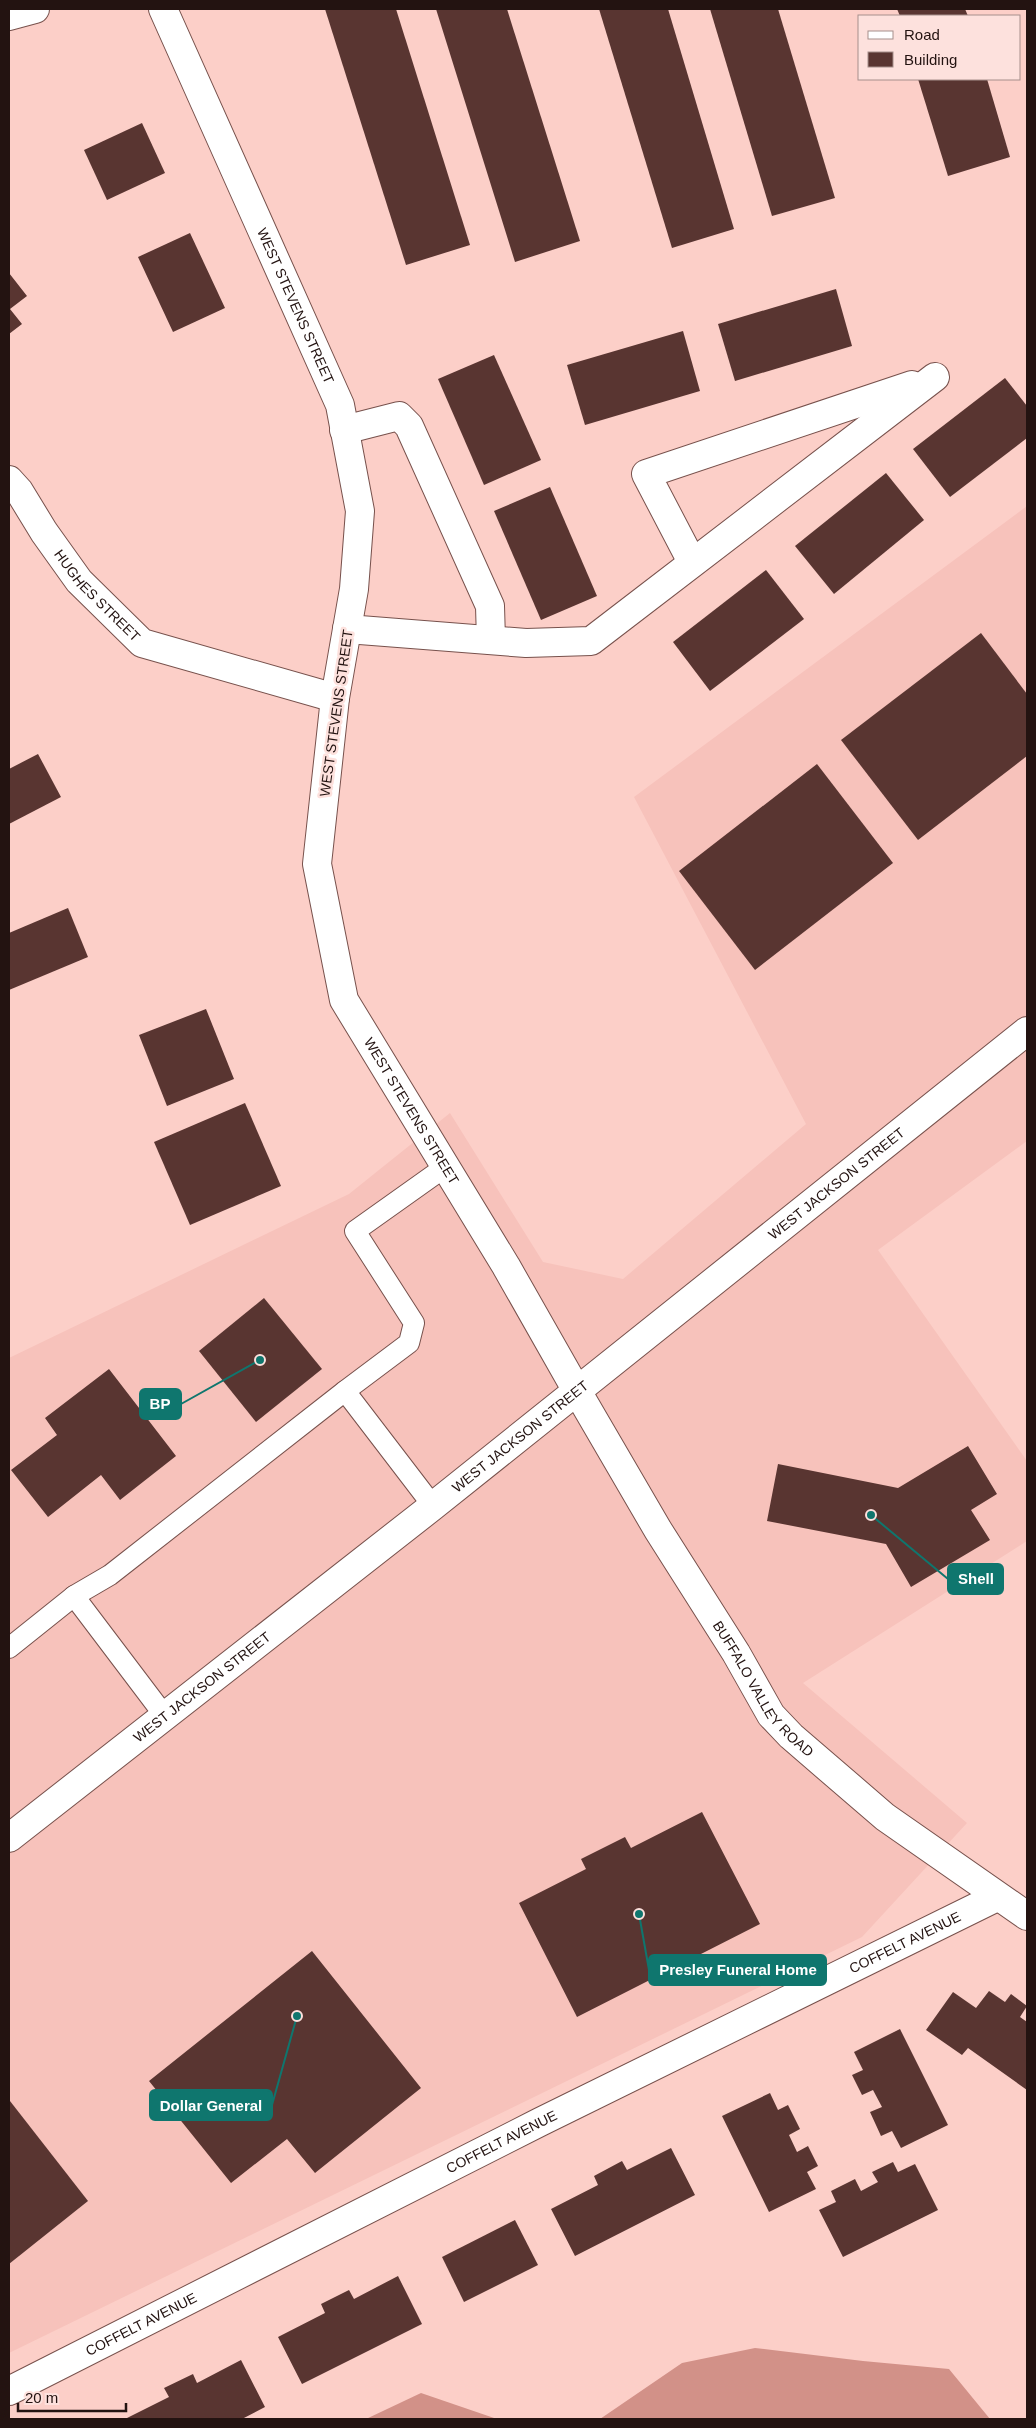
<svg xmlns="http://www.w3.org/2000/svg" width="1036" height="2428" font-family="Helvetica,sans-serif">
<style>
.built{fill:#f7c2bb}
.forest{fill:#d29188}
.building{fill:#593531}
.lines{fill:none;stroke-linecap:round;stroke-linejoin:round}
.service-casing{stroke:#77514c;stroke-width:22}
.minor-casing{stroke:#77514c;stroke-width:30}
.tertiary-casing{stroke:#77514c;stroke-width:30}
.service{stroke:#fff;stroke-width:20}
.minor{stroke:#fff;stroke-width:28}
.tertiary{stroke:#fff;stroke-width:28}
.labels{text-anchor:middle;stroke-width:5;stroke-linejoin:round;paint-order:stroke}
.street-label{font-size:14px;fill:#231311;stroke:#fde1dd}
.leader{fill:none;stroke:#0f766e;stroke-width:2}
.callout-dot{fill:#0f766e;stroke:#fde1dd;stroke-width:2}
.callout{fill:#0f766e;stroke:#0f766e;stroke-width:2}
.callout-label{font-size:15px;text-anchor:middle;font-weight:bold;fill:#fff}
</style>
<rect width="100%" height="100%" fill="#fccfc8"/>
<path class="built" d="M 1027,506 L 1027,1141 L 878,1250 L 1027,1461 L 1027,1541 L 803,1683 L 967,1823 L 862,1937 L 9,2353 L 9,1358 L 349,1194 L 450,1113 L 543,1262 L 623,1279 L 806,1124 L 634,797 Z"/>
<g class="forest">
<path d="M 755,2348 L 863,2361 L 949,2369 L 990,2419 L 600,2419 L 682,2363 Z"/>
<path d="M 421,2393 L 497,2419 L 366,2419 Z"/>
</g>
<g class="building">
<path d="M 325,9 L 396,9 L 470,245 L 406,265 Z"/>
<path d="M 436,9 L 507,9 L 580,241 L 515,262 Z"/>
<path d="M 599,9 L 668,9 L 734,229 L 672,248 Z"/>
<path d="M 710,9 L 778,9 L 835,198 L 772,216 Z"/>
<path d="M 897,9 L 965,9 L 968,16 L 900,16 Z"/>
<path d="M 918,79 L 987,79 L 1010,157 L 948,176 Z"/>
<path d="M 142,123 L 165,173 L 107,200 L 84,150 Z"/>
<path d="M 190,233 L 225,308 L 173,332 L 138,257 Z"/>
<path d="M 9,273 L 27,296 L 10,309 L 22,324 L 9,334 Z"/>
<path d="M 836,289 L 852,346 L 735,381 L 718,324 Z"/>
<path d="M 683,331 L 700,391 L 585,425 L 567,365 Z"/>
<path d="M 494,355 L 541,460 L 484,485 L 438,379 Z"/>
<path d="M 1005,378 L 1027,406 L 1027,438 L 950,497 L 913,449 Z"/>
<path d="M 886,473 L 924,520 L 834,594 L 795,546 Z"/>
<path d="M 550,487 L 597,596 L 541,620 L 494,511 Z"/>
<path d="M 766,570 L 804,619 L 710,691 L 673,642 Z"/>
<path d="M 981,633 L 1027,694 L 1027,756 L 918,840 L 841,740 Z"/>
<path d="M 38,754 L 61,797 L 9,824 L 9,769 Z"/>
<path d="M 817,764 L 893,863 L 755,970 L 679,871 Z"/>
<path d="M 68,908 L 88,957 L 9,990 L 9,933 Z"/>
<path d="M 206,1009 L 234,1079 L 167,1106 L 139,1035 Z"/>
<path d="M 245,1103 L 281,1186 L 190,1225 L 154,1142 Z"/>
<path d="M 264,1298 L 322,1369 L 256,1422 L 199,1351 Z"/>
<path d="M 109,1369 L 176,1456 L 120,1500 L 101,1475 L 48,1517 L 11,1470 L 57,1435 L 45,1418 Z"/>
<path d="M 968,1446 L 997,1494 L 971,1510 L 990,1540 L 911,1587 L 886,1544 L 767,1521 L 778,1464 L 898,1488 Z"/>
<path d="M 702,1812 L 760,1924 L 577,2017 L 519,1903 L 586,1869 L 581,1859 L 625,1837 L 631,1848 Z"/>
<path d="M 312,1951 L 421,2088 L 315,2173 L 287,2139 L 231,2183 L 149,2081 Z"/>
<path d="M 989,1991 L 1005,2002 L 1011,1994 L 1027,2006 L 1020,2017 L 1027,2022 L 1027,2090 L 968,2048 L 962,2055 L 926,2030 L 953,1992 L 976,2008 Z"/>
<path d="M 900,2029 L 948,2125 L 901,2148 L 892,2131 L 881,2136 L 870,2112 L 882,2107 L 873,2090 L 862,2095 L 852,2075 L 863,2070 L 854,2052 Z"/>
<path d="M 770,2093 L 778,2110 L 788,2105 L 800,2129 L 789,2135 L 797,2152 L 808,2146 L 818,2166 L 807,2172 L 816,2189 L 769,2212 L 722,2116 Z"/>
<path d="M 10,2101 L 88,2201 L 9,2264 L 9,2102 Z"/>
<path d="M 671,2148 L 695,2195 L 575,2256 L 551,2209 L 598,2185 L 594,2176 L 622,2161 L 627,2170 Z"/>
<path d="M 893,2162 L 898,2172 L 915,2164 L 938,2210 L 843,2257 L 819,2210 L 836,2202 L 831,2191 L 855,2179 L 861,2191 L 878,2182 L 872,2172 Z"/>
<path d="M 515,2220 L 538,2265 L 464,2302 L 442,2257 Z"/>
<path d="M 398,2276 L 422,2324 L 302,2384 L 278,2337 L 325,2313 L 321,2304 L 349,2290 L 354,2299 Z"/>
<path d="M 241,2360 L 265,2407 L 242,2419 L 125,2419 L 169,2397 L 164,2388 L 193,2374 L 197,2383 Z"/>
</g>
<g class="lines">
<g class="service-casing">
<g id="service">
<path d="M 345,1391 L 409,1343 L 414,1323 L 355,1231 L 445,1167"/>
<path d="M 74,1596 L 110,1575 L 345,1391 L 433,1506"/>
<path d="M 9,1648 L 74,1596 L 164,1715"/>
</g>
</g>
<g class="minor-casing">
<g id="minor">
<path d="M 9,16 L 35,9"/>
<path d="M 344,430 L 399,416 L 409,426 L 490,606 L 491,640"/>
<path id="s1" d="M 9,480 L 19,491 L 44,532 L 79,581 L 142,643 L 335,698"/>
<path d="M 692,562 L 646,474 L 912,385"/>
<path d="M 347,629 L 526,643 L 591,641 L 935,377"/>
<path id="s2" d="M 577,1391 L 658,1530 L 736,1653 L 771,1715 L 791,1736 L 885,1817 L 1027,1916"/>
<path id="s3" d="M 9,2391 L 540,2122 L 997,1897"/>
</g>
</g>
<g class="tertiary-casing">
<g id="tertiary">
<path id="s4" d="M 163,9 L 340,405 L 360,511 L 354,589 L 335,698 L 317,864 L 344,1000 L 506,1266 L 577,1391"/>
<path id="s5" d="M 9,1838 L 433,1506 L 1027,1031"/>
</g>
</g>
<use href="#service" class="service"/>
<use href="#minor" class="minor"/>
<use href="#tertiary" class="tertiary"/>
</g>
<g class="labels">
<g class="street-label">
<text dy="5" stroke="none"><textPath href="#s4" startOffset="325">WEST STEVENS STREET</textPath></text>
<text dy="5" stroke="none"><textPath href="#s1" startOffset="146">HUGHES STREET</textPath></text>
<text transform="translate(336 713) rotate(-82)" y="5">WEST STEVENS STREET</text>
<text dy="5" stroke="none"><textPath href="#s4" startOffset="1166">WEST STEVENS STREET</textPath></text>
<text dy="5" stroke="none"><textPath href="#s5" startOffset="1055">WEST JACKSON STREET</textPath></text>
<text dy="5" stroke="none"><textPath href="#s5" startOffset="650">WEST JACKSON STREET</textPath></text>
<text dy="5" stroke="none"><textPath href="#s5" startOffset="245">WEST JACKSON STREET</textPath></text>
<text dy="5" stroke="none"><textPath href="#s2" startOffset="352">BUFFALO VALLEY ROAD</textPath></text>
<text dy="5" stroke="none"><textPath href="#s3" startOffset="1002">COFFELT AVENUE</textPath></text>
<text dy="5" stroke="none"><textPath href="#s3" startOffset="552">COFFELT AVENUE</textPath></text>
<text dy="5" stroke="none"><textPath href="#s3" startOffset="148">COFFELT AVENUE</textPath></text>
</g>
</g>
<path class="leader" d="M260 1360L181 1404M871 1515L948 1579M639 1914L649 1970M297 2016L272 2105"/>
<g class="callout-dot">
<circle cx="260" cy="1360" r="5"/>
<circle cx="871" cy="1515" r="5"/>
<circle cx="639" cy="1914" r="5"/>
<circle cx="297" cy="2016" r="5"/>
</g>
<g class="callout">
<rect x="140" y="1389" width="41" height="30" rx="5"/>
<rect x="948" y="1564" width="55" height="30" rx="5"/>
<rect x="649" y="1955" width="177" height="30" rx="5"/>
<rect x="150" y="2090" width="122" height="30" rx="5"/>
</g>
<g class="callout-label">
<text x="160" y="1409">BP</text>
<text x="976" y="1584">Shell</text>
<text x="738" y="1975">Presley Funeral Home</text>
<text x="211" y="2111">Dollar General</text>
</g>
<rect width="1036" height="2428" fill="none" stroke="#231311" stroke-width="20"/>
<rect x="858" y="15" width="162" height="65" fill="#fde1dd" stroke="#a68f8b"/>
<rect x="868" y="31" width="25" height="8" fill="#ffffff" stroke="#a68f8b"/>
<text x="904" y="40" font-size="15" fill="#231311">Road</text>
<rect x="868" y="52" width="25" height="15" fill="#593531" stroke="#a68f8b"/>
<text x="904" y="65" font-size="15" fill="#231311">Building</text>
<path d="M18 2403v8h108v-8" fill="none" stroke="#231311" stroke-width="2.5"/>
<text x="25" y="2403" font-size="15" fill="#231311" stroke="#fde1dd" stroke-width="4" paint-order="stroke">20 m</text>
</svg>
